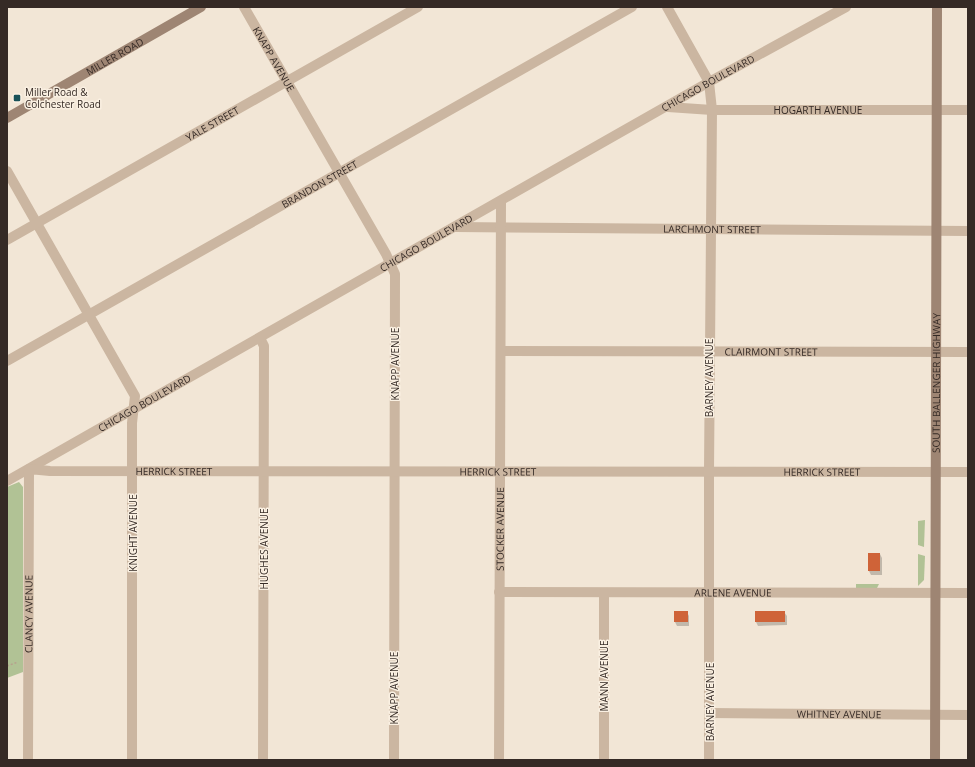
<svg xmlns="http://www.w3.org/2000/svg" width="975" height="767" font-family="'Open Sans',sans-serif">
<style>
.green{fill:#b1c295}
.shadow{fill:#0003}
.building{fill:#cf6338}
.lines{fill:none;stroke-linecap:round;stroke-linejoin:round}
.path{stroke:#b7a08c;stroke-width:1.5;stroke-dasharray:2 2;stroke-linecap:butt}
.street{stroke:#cbb6a1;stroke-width:10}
.secondary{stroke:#9e8573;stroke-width:10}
.poi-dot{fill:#185158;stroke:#faf0e2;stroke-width:1.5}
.labels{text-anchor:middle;stroke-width:3;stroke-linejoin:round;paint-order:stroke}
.street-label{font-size:10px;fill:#352a25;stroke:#faf0e2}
.poi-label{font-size:10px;fill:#352a25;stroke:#faf0e2;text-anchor:start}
</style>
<rect width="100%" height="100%" fill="#f2e6d6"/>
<g class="green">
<path d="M 19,482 L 23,487 L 23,672 L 7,678 L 7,487 Z"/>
<path d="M 925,520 L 924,547 L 918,545 L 918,521 Z"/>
<path d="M 918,554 L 925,556 L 924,580 L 918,586 Z"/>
<path d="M 856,584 L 879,584 L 877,588 L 856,588 Z"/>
</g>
<g class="shadow">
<path d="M 880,554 L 882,558 L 882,575 L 871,575 L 869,571 Z"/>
<path d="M 675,612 L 687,612 L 689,616 L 689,626 L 677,626 L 675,622 Z"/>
<path d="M 756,612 L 784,612 L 787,616 L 787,625 L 758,626 L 756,622 Z"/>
</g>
<g class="building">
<rect x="868" y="553" width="12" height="18"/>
<rect x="674" y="611" width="14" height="11"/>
<rect x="755" y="611" width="30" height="11"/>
</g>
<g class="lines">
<path class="path" d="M 7,666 L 18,662"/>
<g class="street">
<path id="s1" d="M 244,7 L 386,254 L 395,274 L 394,760"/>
<path d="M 667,7 L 709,82 L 712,110 L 709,471 L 709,760"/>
<path id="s2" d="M 668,107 L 712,110 L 968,110"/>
<path d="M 7,171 L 135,396 L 132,423 L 132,760"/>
<path id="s3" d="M 456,227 L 968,231"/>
<path id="s4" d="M 7,240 L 418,7"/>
<path d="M 260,338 L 264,346 L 263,760"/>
<path id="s5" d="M 501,351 L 968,352"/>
<path id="s6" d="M 7,361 L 632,7"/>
<path id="s7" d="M 7,481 L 709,82 L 846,7"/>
<path id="s8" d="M 499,592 L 968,593"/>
<path d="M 604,593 L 604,760"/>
<path id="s9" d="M 710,713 L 968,715"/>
<path id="s10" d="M 28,760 L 29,469 L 50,471 L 968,472"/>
<path id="s11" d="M 499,760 L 501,202"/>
</g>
<g class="secondary">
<path id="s12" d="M 7,118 L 201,7"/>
<path id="s13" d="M 935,760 L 937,7"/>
</g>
</g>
<rect class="poi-dot" x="13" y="94" width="8" height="8" rx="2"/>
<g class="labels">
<g class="street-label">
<text dy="4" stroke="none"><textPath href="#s12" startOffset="124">MILLER ROAD</textPath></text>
<text dy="4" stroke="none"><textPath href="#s1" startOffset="60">KNAPP AVENUE</textPath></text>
<text dy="4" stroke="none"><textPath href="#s7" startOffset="806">CHICAGO BOULEVARD</textPath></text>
<text dy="4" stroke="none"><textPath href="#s2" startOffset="150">HOGARTH AVENUE</textPath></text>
<text dy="4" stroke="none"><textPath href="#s4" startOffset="236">YALE STREET</textPath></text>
<text dy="4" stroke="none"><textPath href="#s6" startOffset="359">BRANDON STREET</textPath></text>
<text dy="4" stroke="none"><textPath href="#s3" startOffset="256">LARCHMONT STREET</textPath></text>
<text dy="4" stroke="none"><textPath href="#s7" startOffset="482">CHICAGO BOULEVARD</textPath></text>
<text dy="4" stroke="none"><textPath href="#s5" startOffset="270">CLAIRMONT STREET</textPath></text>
<text transform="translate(395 364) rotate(-90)" y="4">KNAPP AVENUE</text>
<text transform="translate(709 378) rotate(-90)" y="4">BARNEY AVENUE</text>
<text dy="4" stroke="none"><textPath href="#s13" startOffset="377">SOUTH BALLENGER HIGHWAY</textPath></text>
<text dy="4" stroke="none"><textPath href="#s7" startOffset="158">CHICAGO BOULEVARD</textPath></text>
<text dy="4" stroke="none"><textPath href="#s10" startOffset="436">HERRICK STREET</textPath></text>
<text dy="4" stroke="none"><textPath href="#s10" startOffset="1084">HERRICK STREET</textPath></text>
<text dy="4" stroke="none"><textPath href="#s10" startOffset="760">HERRICK STREET</textPath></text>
<text dy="4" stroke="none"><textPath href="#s11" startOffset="231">STOCKER AVENUE</textPath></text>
<text transform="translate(133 533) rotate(-90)" y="4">KNIGHT AVENUE</text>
<text transform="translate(264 549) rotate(-90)" y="4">HUGHES AVENUE</text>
<text dy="4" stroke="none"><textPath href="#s8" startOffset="234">ARLENE AVENUE</textPath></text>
<text dy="4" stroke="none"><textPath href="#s10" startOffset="146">CLANCY AVENUE</textPath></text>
<text transform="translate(604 676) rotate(-90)" y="4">MANN AVENUE</text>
<text transform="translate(394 688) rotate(-90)" y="4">KNAPP AVENUE</text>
<text transform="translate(710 702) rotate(-90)" y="4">BARNEY AVENUE</text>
<text dy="4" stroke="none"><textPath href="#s9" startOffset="129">WHITNEY AVENUE</textPath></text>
</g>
<g class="poi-label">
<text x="25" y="96">Miller Road &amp;<tspan x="25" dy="12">Colchester Road</tspan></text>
</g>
</g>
<rect width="975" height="767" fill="none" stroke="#352a25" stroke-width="16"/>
</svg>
